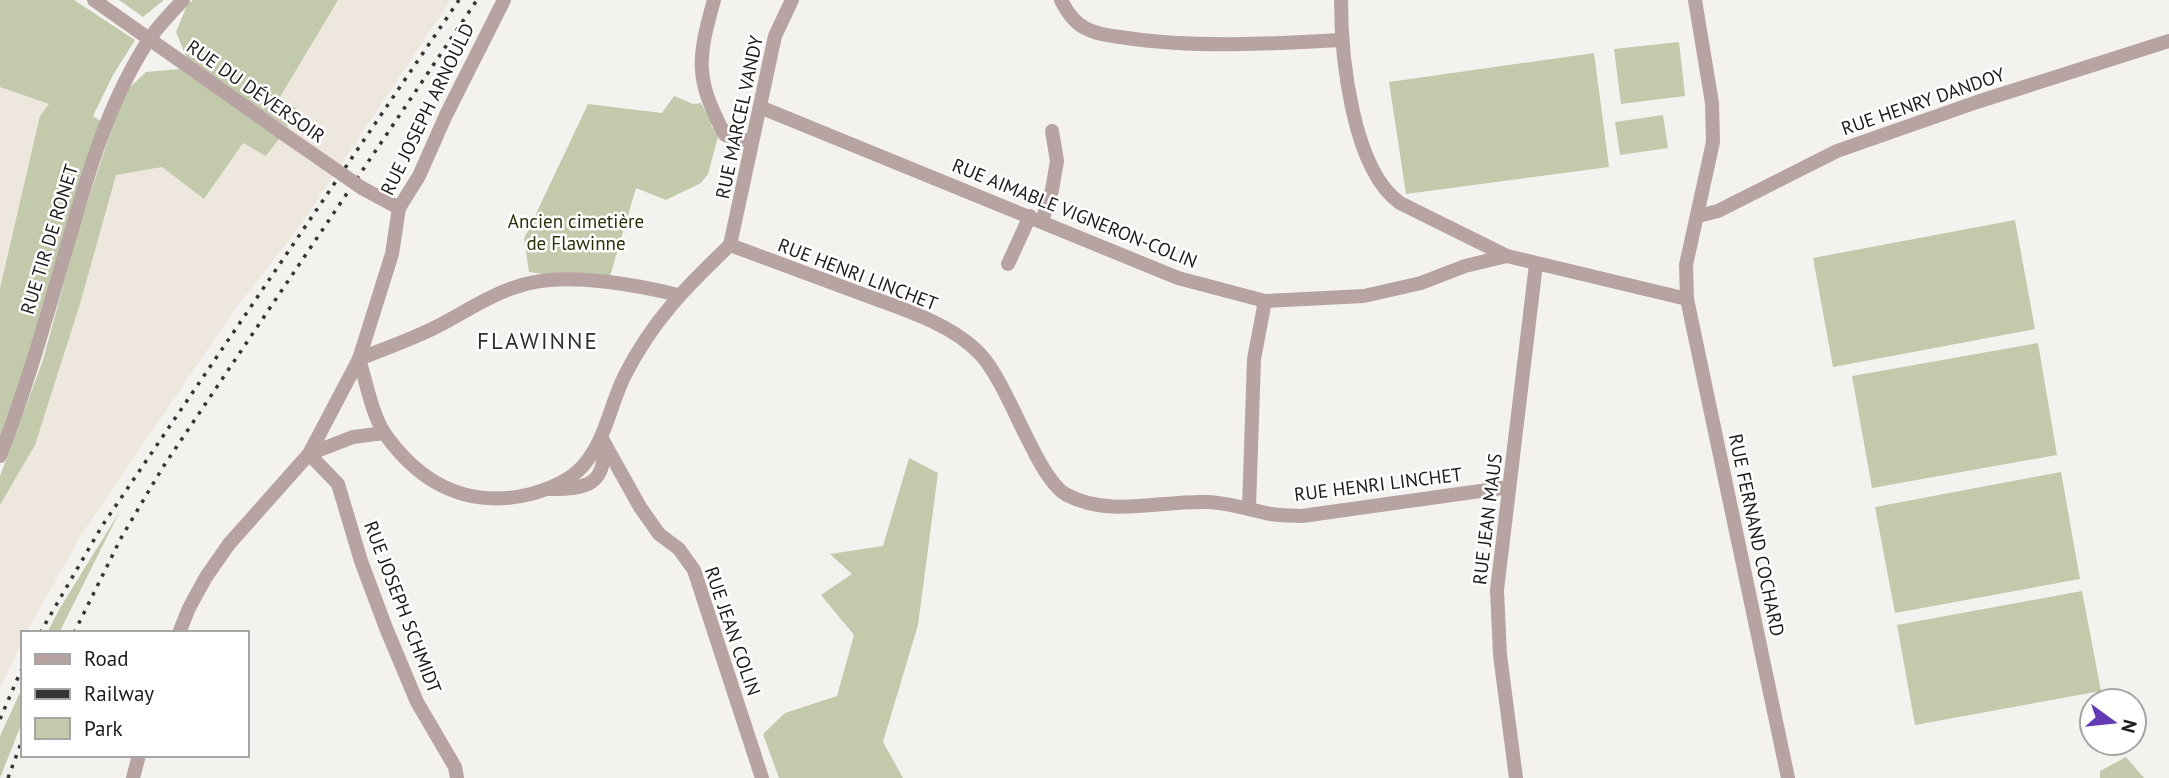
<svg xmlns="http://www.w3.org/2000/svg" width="2169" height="778" font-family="'PT Sans',sans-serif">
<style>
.built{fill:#eee7de}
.green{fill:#c2caab}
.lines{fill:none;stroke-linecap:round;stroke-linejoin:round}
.minor{stroke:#b6a3a2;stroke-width:14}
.rail{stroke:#363534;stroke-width:3.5;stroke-dasharray:3.5 7;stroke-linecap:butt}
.minor-bridge{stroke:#b6a3a2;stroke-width:14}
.labels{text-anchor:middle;stroke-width:5;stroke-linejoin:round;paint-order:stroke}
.street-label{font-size:19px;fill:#1e1d1c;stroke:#fff}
.park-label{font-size:19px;fill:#2a3208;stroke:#fff}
.quarter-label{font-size:23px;letter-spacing:2px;fill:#312f2d;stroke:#fff}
</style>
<rect width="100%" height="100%" fill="#f4f2ef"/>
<g class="built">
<path d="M 338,0 L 451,0 L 300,226 L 236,308 L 81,535 L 26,633 L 23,633 L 23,640 L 0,688 L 0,505 L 35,444 L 80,304 L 116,174 L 162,167 L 204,198 L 243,143 L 267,156 L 299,111 L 280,97 Z"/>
<path d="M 0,87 L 49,104 L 40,116 L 0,288 Z"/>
</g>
<g class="green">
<path d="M 0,0 L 74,0 L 135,40 L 113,75 L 93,116 L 106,125 L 0,456 L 0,288 L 40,116 L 49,104 L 0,87 Z"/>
<path d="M 119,0 L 164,0 L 143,17 Z"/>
<path d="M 193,0 L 338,0 L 280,97 L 299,111 L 287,127 L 187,59 L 176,32 L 187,5 Z"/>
<path d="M 1679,42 L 1685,96 L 1621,104 L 1614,49 Z"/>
<path d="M 1594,53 L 1609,167 L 1406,194 L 1389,82 Z"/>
<path d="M 180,69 L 279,139 L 266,156 L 243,143 L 204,199 L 162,167 L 116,175 L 80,304 L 35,445 L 0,505 L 0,476 L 43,360 L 78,231 L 123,94 L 146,72 Z"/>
<path d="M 674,96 L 693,104 L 701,103 L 712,124 L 711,126 L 719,133 L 708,174 L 701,183 L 666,200 L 636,188 L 608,283 L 529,272 L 524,239 L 588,104 L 662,113 Z"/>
<path d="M 1663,115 L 1668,148 L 1620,155 L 1615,122 Z"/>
<path d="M 2015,220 L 2035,329 L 1833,367 L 1813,258 Z"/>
<path d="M 2038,343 L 2057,455 L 1872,488 L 1852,376 Z"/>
<path d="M 909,458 L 938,473 L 918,625 L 883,742 L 903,778 L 779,778 L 763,734 L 785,713 L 837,696 L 854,635 L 821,595 L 852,574 L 830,554 L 883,546 Z"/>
<path d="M 2061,472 L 2080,579 L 1895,613 L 1875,507 Z"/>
<path d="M 120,511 L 59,633 L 47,633 L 60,608 Z"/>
<path d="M 2082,591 L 2101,691 L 1915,725 L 1897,625 Z"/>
<path d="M 23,686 L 23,720 L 0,778 L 0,736 Z"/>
<path d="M 2126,757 L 2144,778 L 2100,778 L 2100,771 Z"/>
</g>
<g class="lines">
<g class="minor">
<path d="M 94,0 L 281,132"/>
<path d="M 714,0 C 697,60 695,79 725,135 L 752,142"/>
<path d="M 1061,0 C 1066,10 1075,23 1085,28 C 1097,35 1114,36 1127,38 C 1194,48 1273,44 1341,40"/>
<path d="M 1341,0 C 1341,56 1352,169 1400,203 L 1507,256 L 1687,299"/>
<path d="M 1695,0 L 1712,103 L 1713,142 L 1686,265 L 1687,299 L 1788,778"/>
<path d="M 760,107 L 1178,278 L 1265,301 L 1364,296 L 1421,283 L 1465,266 L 1507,256"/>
<path d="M 362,188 L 399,208"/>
<path d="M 1698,216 L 1718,211 L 1837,151 L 1977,102 L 2169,41"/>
<path d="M 1042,221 L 1052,190 L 1057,161 L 1052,131"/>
<path d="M 730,245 C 771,260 813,276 854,291 C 896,307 951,322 981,355 C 1010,387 1037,479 1067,495 C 1111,518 1161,500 1208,502 C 1230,503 1250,510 1271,514 C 1281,516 1292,515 1302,516 L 1509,487"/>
<path d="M 730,245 L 775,36 L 792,0"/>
<path d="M 1008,264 L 1030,216"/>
<path d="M 359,359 C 366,381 372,415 385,434 C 421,485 470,509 531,494 C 549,489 569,481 582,467 C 606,440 609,408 624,377 C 652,321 686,287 730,245"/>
<path d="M 359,359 C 386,348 413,339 438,326 C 469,310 500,288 535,282 C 575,274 638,285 678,295"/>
<path d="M 602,439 L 640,507 L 659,534 L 679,549 L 694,570 L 762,778"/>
<path d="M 309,454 L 338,484 L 361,561 L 386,628 L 417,702 L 455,767 L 457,778"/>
<path d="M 309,454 L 353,437 L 384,433"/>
<path d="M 0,456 C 27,387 47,315 68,243 C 88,173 108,103 148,41 C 158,26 171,13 183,0"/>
<path d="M 551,489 C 586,489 607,485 603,444"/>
<path d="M 1249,508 L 1254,359 L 1265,301"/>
<path d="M 179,633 L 189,608 L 206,577 L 229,544 L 309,454 L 359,359 L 392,254 L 399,208 L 419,176 L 446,115 L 504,0"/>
<path d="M 133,778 L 139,755"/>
<path d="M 1516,778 L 1500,655 L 1497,590 L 1536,264"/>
</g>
<g class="rail">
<path d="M 40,633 L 102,526 L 459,0"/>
<path d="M 74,633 L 121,538 L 163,467 L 477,0"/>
<path d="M 0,719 L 23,666"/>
<path d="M 8,778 L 23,738"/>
</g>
<path class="minor-bridge" d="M 281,132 L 362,188"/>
</g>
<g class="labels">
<g class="street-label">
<text transform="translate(256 91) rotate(35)" y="7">RUE DU DÉVERSOIR</text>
<text transform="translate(1923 101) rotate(-19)" y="7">RUE HENRY DANDOY</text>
<text transform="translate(427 109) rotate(-64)" y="7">RUE JOSEPH ARNOULD</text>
<text transform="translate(739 117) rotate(-78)" y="7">RUE MARCEL VANDY</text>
<text transform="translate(1075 213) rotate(22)" y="7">RUE AIMABLE VIGNERON-COLIN</text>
<text transform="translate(49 239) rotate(-73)" y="7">RUE TIR DE RONET</text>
<text transform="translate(858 274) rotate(21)" y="7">RUE HENRI LINCHET</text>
<text transform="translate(1378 484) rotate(-7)" y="7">RUE HENRI LINCHET</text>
<text transform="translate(1487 519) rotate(-83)" y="7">RUE JEAN MAUS</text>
<text transform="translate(1757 535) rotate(78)" y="7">RUE FERNAND COCHARD</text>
<text transform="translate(403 607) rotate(69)" y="7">RUE JOSEPH SCHMIDT</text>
<text transform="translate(733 631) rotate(71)" y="7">RUE JEAN COLIN</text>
</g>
<g class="park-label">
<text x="576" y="228">Ancien cimetière<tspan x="576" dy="22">de Flawinne</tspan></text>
</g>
<g class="quarter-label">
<text x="538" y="349">FLAWINNE</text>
</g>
</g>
<rect x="21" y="631" width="228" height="126" fill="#ffffff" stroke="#a5a5a4" stroke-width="2"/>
<rect x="35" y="654" width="35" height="10" fill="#b6a3a2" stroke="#a5a5a4" stroke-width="2"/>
<text x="84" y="666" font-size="21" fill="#1e1d1c">Road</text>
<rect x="35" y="689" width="35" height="10" fill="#363534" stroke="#a5a5a4" stroke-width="2"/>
<text x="84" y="701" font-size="21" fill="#1e1d1c">Railway</text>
<rect x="35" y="718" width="35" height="21" fill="#c2caab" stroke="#a5a5a4" stroke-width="2"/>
<text x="84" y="736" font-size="21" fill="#1e1d1c">Park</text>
<g transform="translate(2113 722) rotate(105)"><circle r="33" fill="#ffffff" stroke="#a5a5a4" stroke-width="2"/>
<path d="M0-5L12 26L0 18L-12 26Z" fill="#623bb3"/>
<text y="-10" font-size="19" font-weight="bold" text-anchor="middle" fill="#1e1d1c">N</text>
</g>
</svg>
